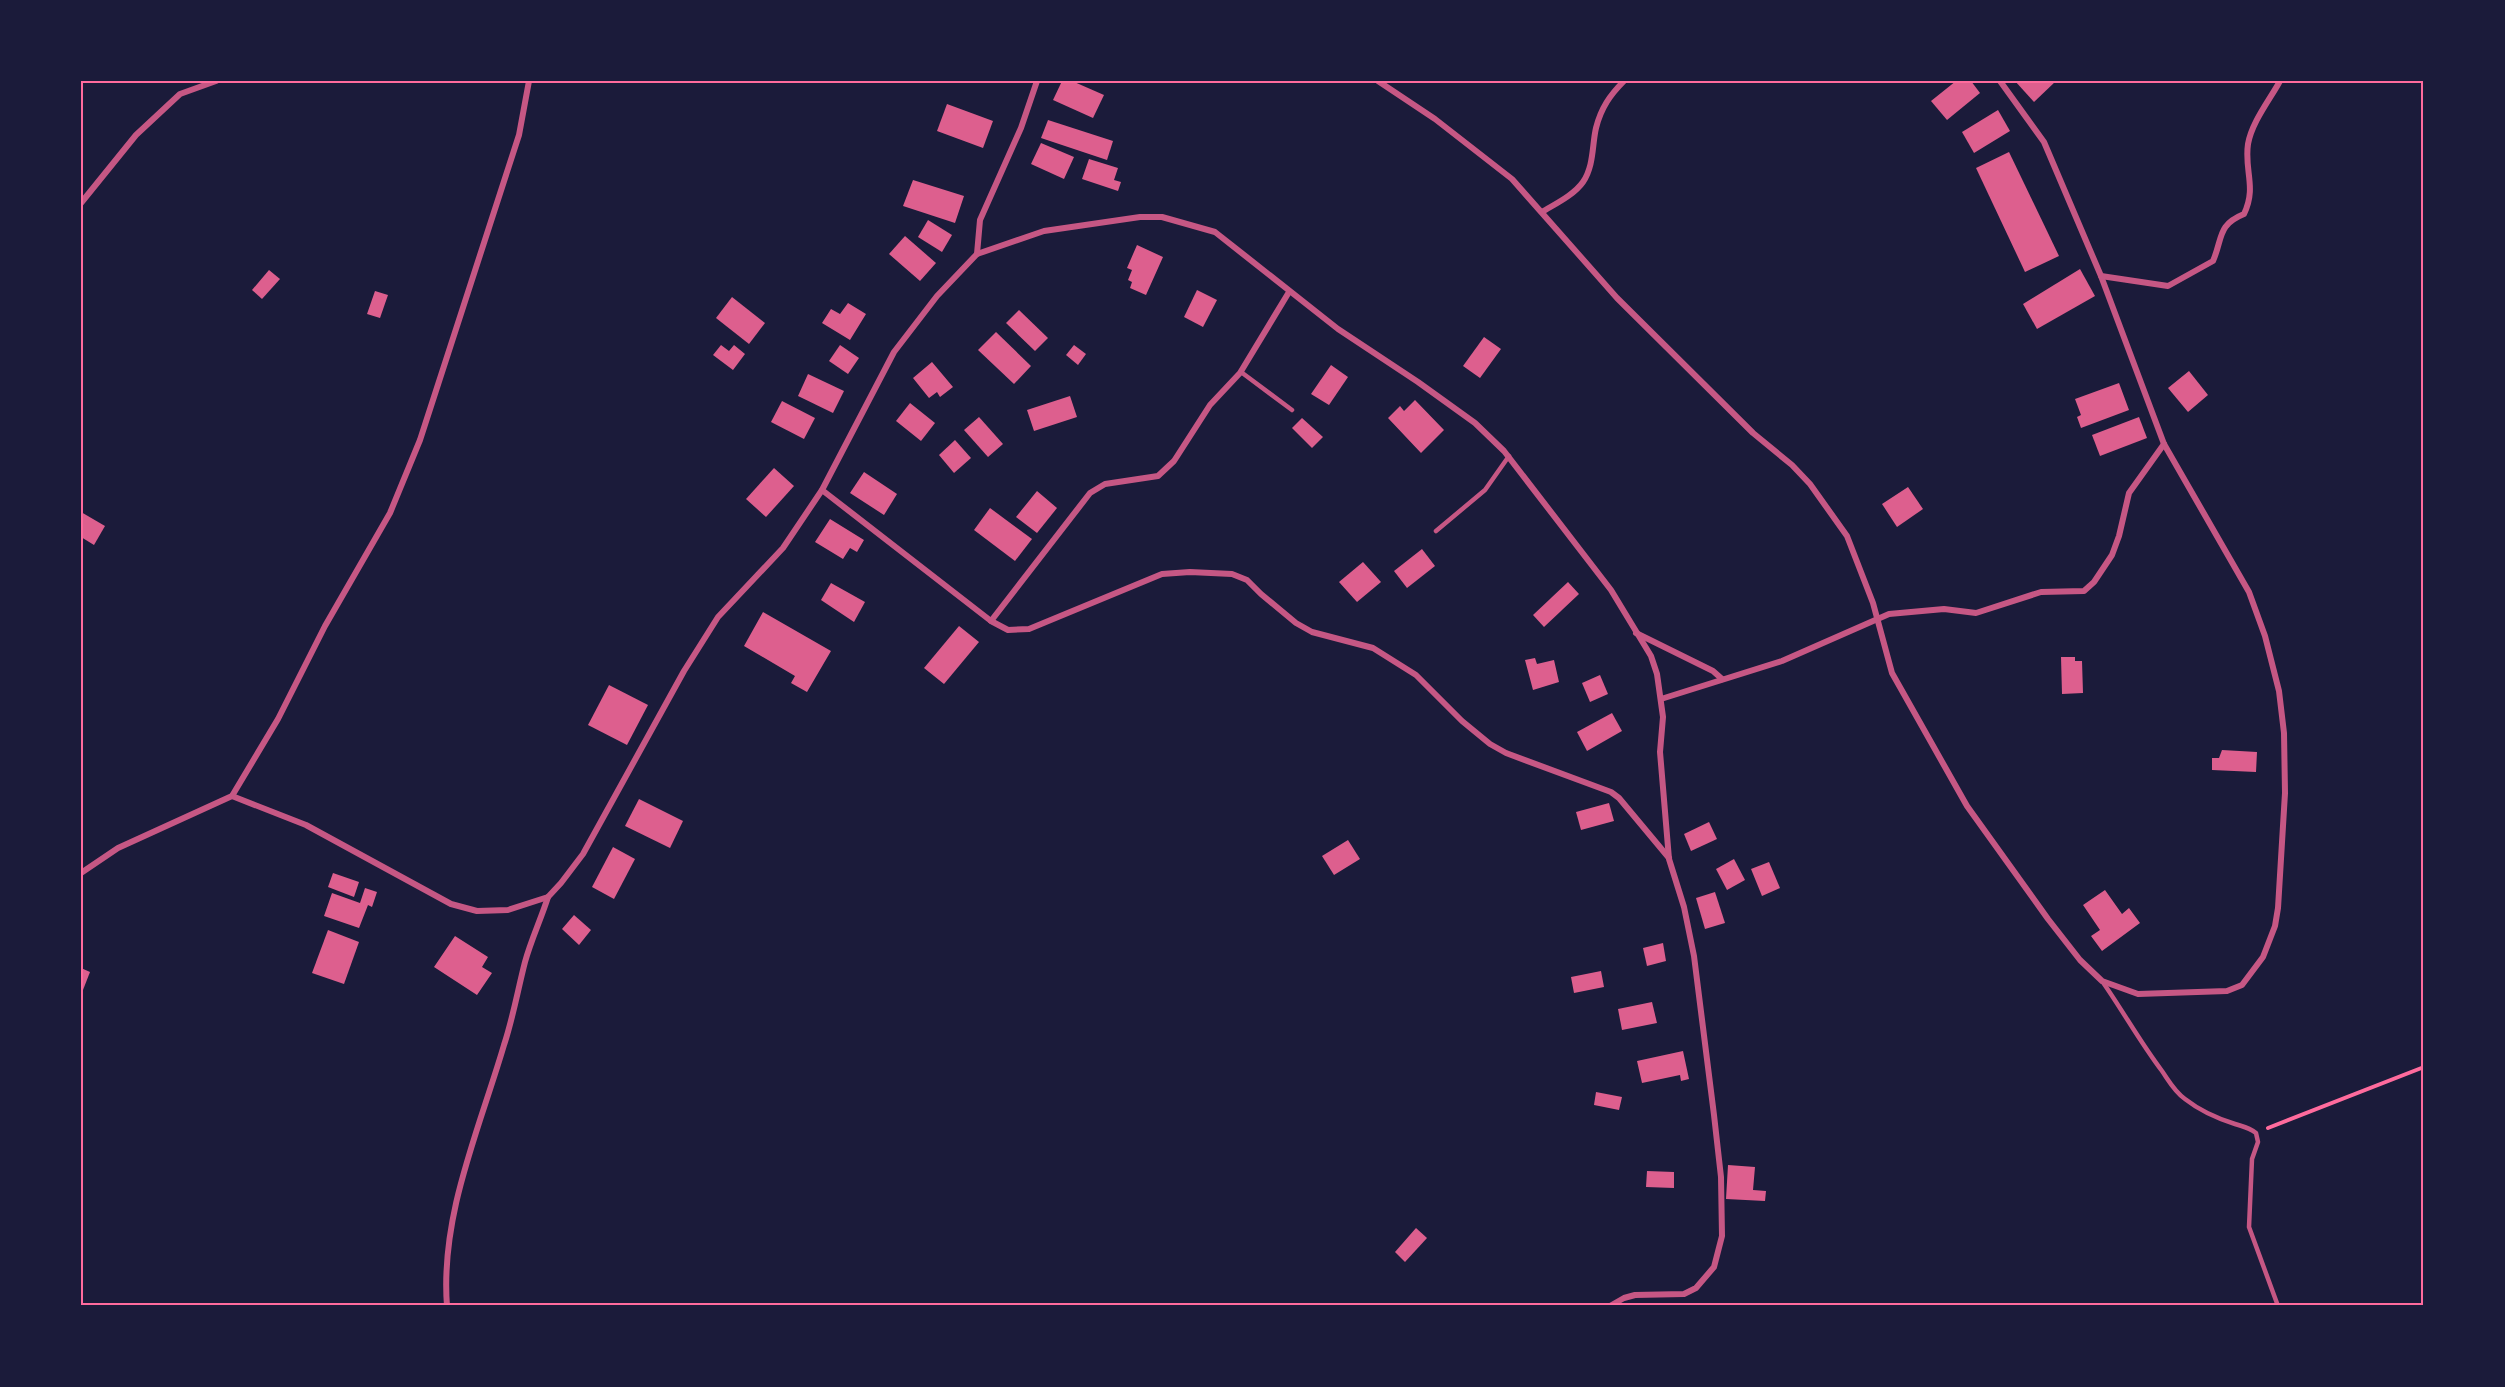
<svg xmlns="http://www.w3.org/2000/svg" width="2505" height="1387" font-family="Manrope,sans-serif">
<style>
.building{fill:#dd5f8e}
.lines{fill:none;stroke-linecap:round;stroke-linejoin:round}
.path{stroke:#ff6b9d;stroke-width:4}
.service{stroke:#c65784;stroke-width:4.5}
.minor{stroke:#c65784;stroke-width:6}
.neatline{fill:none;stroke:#ff6b9d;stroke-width:2}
</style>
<rect width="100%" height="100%" fill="#1b1b3a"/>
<g class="building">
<path d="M 1062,81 L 1072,81 L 1104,95 L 1093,118 L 1053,100 Z"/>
<path d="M 1956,81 L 1971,81 L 1980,93 L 1947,120 L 1931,101 Z"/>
<path d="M 2015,81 L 2056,81 L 2034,102 Z"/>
<path d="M 947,104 L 993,121 L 983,148 L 937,131 Z"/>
<path d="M 1998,110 L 2010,131 L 1974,153 L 1962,132 Z"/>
<path d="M 1048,120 L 1113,141 L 1107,160 L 1041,138 Z"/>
<path d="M 1041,143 L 1074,157 L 1064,179 L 1031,164 Z"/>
<path d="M 2009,152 L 2059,256 L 2025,272 L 1976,168 Z"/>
<path d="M 1089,159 L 1118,168 L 1114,180 L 1121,182 L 1118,191 L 1082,179 Z"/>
<path d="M 913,180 L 964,196 L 955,223 L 903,206 Z"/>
<path d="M 928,220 L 952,235 L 942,252 L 918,237 Z"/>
<path d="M 905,236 L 936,263 L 920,281 L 889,254 Z"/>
<path d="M 1137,245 L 1163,257 L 1146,295 L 1130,288 L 1132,282 L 1128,280 L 1132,270 L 1127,268 Z"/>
<path d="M 2080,269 L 2095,296 L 2037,329 L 2023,304 Z"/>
<path d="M 269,270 L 280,279 L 262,299 L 252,290 Z"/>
<path d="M 1197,290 L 1217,300 L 1203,327 L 1184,317 Z"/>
<path d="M 375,291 L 388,295 L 380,318 L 367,314 Z"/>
<path d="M 732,297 L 765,323 L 749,344 L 716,318 Z"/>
<path d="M 848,303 L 866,314 L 850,340 L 822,323 L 831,309 L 840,314 Z"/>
<path d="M 1019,310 L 1048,338 L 1035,351 L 1006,323 Z"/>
<path d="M 996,332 L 1031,366 L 1014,384 L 978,350 Z"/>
<path d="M 1484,337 L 1501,349 L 1480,378 L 1463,366 Z"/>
<path d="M 721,345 L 729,351 L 734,345 L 745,354 L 733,370 L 713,355 Z"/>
<path d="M 840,345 L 859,358 L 848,374 L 829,361 Z"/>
<path d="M 1074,345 L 1086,354 L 1078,365 L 1066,355 Z"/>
<path d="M 932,362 L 953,387 L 940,397 L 937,392 L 929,398 L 913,378 Z"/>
<path d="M 1331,365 L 1348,377 L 1329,405 L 1311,394 Z"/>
<path d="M 2189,371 L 2208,395 L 2188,412 L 2168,388 Z"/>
<path d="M 808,374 L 844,391 L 833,413 L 798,396 Z"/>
<path d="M 2119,383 L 2129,410 L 2081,428 L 2077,417 L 2081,415 L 2075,399 Z"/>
<path d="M 1070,396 L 1077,417 L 1034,431 L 1027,410 Z"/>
<path d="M 1415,400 L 1444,430 L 1421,453 L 1388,418 L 1400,406 L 1404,411 Z"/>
<path d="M 782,401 L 815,418 L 804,439 L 771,422 Z"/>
<path d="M 910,403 L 935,423 L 921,441 L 896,421 Z"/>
<path d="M 979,417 L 1003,444 L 988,457 L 964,430 Z"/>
<path d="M 2139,417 L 2147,438 L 2100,456 L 2092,435 Z"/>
<path d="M 1302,418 L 1323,437 L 1312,448 L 1292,428 Z"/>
<path d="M 955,440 L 971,458 L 954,473 L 939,455 Z"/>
<path d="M 774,468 L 794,486 L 766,517 L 746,499 Z"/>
<path d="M 864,472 L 897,494 L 884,515 L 850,493 Z"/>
<path d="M 1908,487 L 1923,509 L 1897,527 L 1882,504 Z"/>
<path d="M 1037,491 L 1057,508 L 1037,533 L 1016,517 Z"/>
<path d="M 990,508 L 1032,539 L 1015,561 L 974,530 Z"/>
<path d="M 81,512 L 105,526 L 94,545 L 81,537 Z"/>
<path d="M 830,519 L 864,540 L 857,552 L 850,548 L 843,559 L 815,542 Z"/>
<path d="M 1422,549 L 1435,566 L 1407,588 L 1394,571 Z"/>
<path d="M 1363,562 L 1381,582 L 1357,602 L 1339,582 Z"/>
<path d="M 1568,582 L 1579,594 L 1544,627 L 1533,615 Z"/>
<path d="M 831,583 L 865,602 L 854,622 L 821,600 Z"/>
<path d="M 763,612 L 831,651 L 807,692 L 791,683 L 795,676 L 744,646 Z"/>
<path d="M 959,626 L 979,642 L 944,684 L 924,668 Z"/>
<path d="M 2061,657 L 2075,657 L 2075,661 L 2082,661 L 2083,693 L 2062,694 Z"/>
<path d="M 1535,658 L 1537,664 L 1554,660 L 1559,682 L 1533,690 L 1525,660 Z"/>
<path d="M 1600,675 L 1608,694 L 1590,702 L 1582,683 Z"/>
<path d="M 609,685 L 648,705 L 627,745 L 588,725 Z"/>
<path d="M 1612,713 L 1622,731 L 1587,751 L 1577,732 Z"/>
<path d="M 2222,750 L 2257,752 L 2256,772 L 2212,770 L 2212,758 L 2219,758 Z"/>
<path d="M 639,799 L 683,821 L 670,848 L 625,826 Z"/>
<path d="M 1609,803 L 1614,821 L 1581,830 L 1576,812 Z"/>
<path d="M 1709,822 L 1717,839 L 1691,851 L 1684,834 Z"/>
<path d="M 1348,840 L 1360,859 L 1334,875 L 1322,856 Z"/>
<path d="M 613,847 L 635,859 L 614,899 L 592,887 Z"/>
<path d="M 1734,859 L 1745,880 L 1727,890 L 1716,869 Z"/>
<path d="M 1769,862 L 1780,888 L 1762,896 L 1751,869 Z"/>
<path d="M 333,873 L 359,882 L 354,897 L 328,887 Z"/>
<path d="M 365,888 L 377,892 L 372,907 L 368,905 L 359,928 L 324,916 L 332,893 L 360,903 Z"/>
<path d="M 2105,890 L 2122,914 L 2129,908 L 2140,923 L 2102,951 L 2091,936 L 2100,930 L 2083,905 Z"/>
<path d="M 1715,892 L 1725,923 L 1705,929 L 1696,898 Z"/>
<path d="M 574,915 L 591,930 L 579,945 L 562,929 Z"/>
<path d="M 328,930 L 359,942 L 344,984 L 312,973 Z"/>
<path d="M 455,936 L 488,957 L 482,967 L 492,973 L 477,995 L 434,967 Z"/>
<path d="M 1663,943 L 1666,961 L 1647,966 L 1643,948 Z"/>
<path d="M 81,968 L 90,972 L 83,990 L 81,990 Z"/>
<path d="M 1601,971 L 1604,987 L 1574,993 L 1571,977 Z"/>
<path d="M 1652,1002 L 1657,1023 L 1622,1030 L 1618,1009 Z"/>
<path d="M 1683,1051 L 1689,1079 L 1681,1081 L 1680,1075 L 1642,1083 L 1637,1061 Z"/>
<path d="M 1596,1092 L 1622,1097 L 1619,1110 L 1594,1105 Z"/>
<path d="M 1728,1165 L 1755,1167 L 1753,1190 L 1766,1191 L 1765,1201 L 1726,1199 Z"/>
<path d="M 1647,1171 L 1674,1172 L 1674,1188 L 1646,1187 Z"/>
<path d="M 1416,1228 L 1427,1238 L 1405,1262 L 1395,1252 Z"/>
</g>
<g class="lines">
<path class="path" d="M 2268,1128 L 2424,1067"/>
<g class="service">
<path d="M 1241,372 L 1292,410"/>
<path d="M 1436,531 L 1485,490 L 1509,456"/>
<path d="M 2102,981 C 2123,1011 2140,1042 2162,1071 C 2169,1081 2174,1091 2185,1099 C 2199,1110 2219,1119 2235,1124 C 2244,1127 2248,1127 2256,1133 L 2258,1142 L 2252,1159 L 2249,1227 L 2278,1306"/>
</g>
<g class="minor">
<path d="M 1378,81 L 1435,119 L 1512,179 L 1617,298 L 1753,433 L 1792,465 L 1810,484 L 1847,536 L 1873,603 L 1892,673 L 1967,806 L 2048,919 L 2080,960 L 2102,981 L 2138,994 L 2227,991 L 2242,985 L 2263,957 L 2275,926 L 2278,908 L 2285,793 L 2284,733 L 2279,691 L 2265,636 L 2249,592 L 2164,444 L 2101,276 L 2044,142 L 2000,81"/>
<path d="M 81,203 L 136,135 L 180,94 L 216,81"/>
<path d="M 1542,212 C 1555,204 1574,195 1583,182 C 1594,166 1592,145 1596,128 C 1601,108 1610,95 1624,81"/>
<path d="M 977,254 L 980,220 L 1021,128 L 1037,81"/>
<path d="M 2101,276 L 2168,286 L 2213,261 C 2223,238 2217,225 2244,214 C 2257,187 2244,171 2248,144 C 2252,122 2269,101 2280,81"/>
<path d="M 822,490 L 991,621 L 1008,630 L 1029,629 L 1162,574 L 1190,572 L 1232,574 L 1247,580 L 1261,594 L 1296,623 L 1312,632 L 1373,648 L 1416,675 L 1462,721 L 1490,744 L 1506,753 L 1611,792 L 1619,798 L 1669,858"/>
<path d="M 991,621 L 1090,493 L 1105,484 L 1158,476 L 1174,461 L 1210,405 L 1240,373 L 1289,292"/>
<path d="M 1636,633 L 1713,671 L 1722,679"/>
<path d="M 1661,699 L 1782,661 L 1889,614 L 1944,609 L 1976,613 L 2041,592 L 2084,591 L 2094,582 L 2112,555 L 2119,536 L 2129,493 L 2164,444"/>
<path d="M 232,796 L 306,825 L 451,904 L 477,911 L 508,910 L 548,897 L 561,883 L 583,854 L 684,671 L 718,617 L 783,548 L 822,490 L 894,352 L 937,296 L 977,254 L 1044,231 L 1140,217 L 1162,217 L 1215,232 L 1338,329 L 1418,382 L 1475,423 L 1504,451 L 1611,590 L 1651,656 L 1657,674 L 1663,717 L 1660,752 L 1669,859 L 1684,907 L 1694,956 L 1714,1115 L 1721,1177 L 1722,1236 L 1714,1267 L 1696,1288 L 1684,1294 L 1635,1295 L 1624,1298 L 1610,1306"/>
<path d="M 81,873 L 118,848 L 232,796 L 278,719 L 325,626 L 390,513 L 420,440 L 519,135 L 529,81"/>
<path d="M 447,1306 C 440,1216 479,1130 504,1045 C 513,1018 518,989 525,962 C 531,940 541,919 548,897"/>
</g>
</g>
<rect width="2505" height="1387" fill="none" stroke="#1b1b3a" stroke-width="165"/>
<rect x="82" y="82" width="2340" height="1222" class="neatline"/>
</svg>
